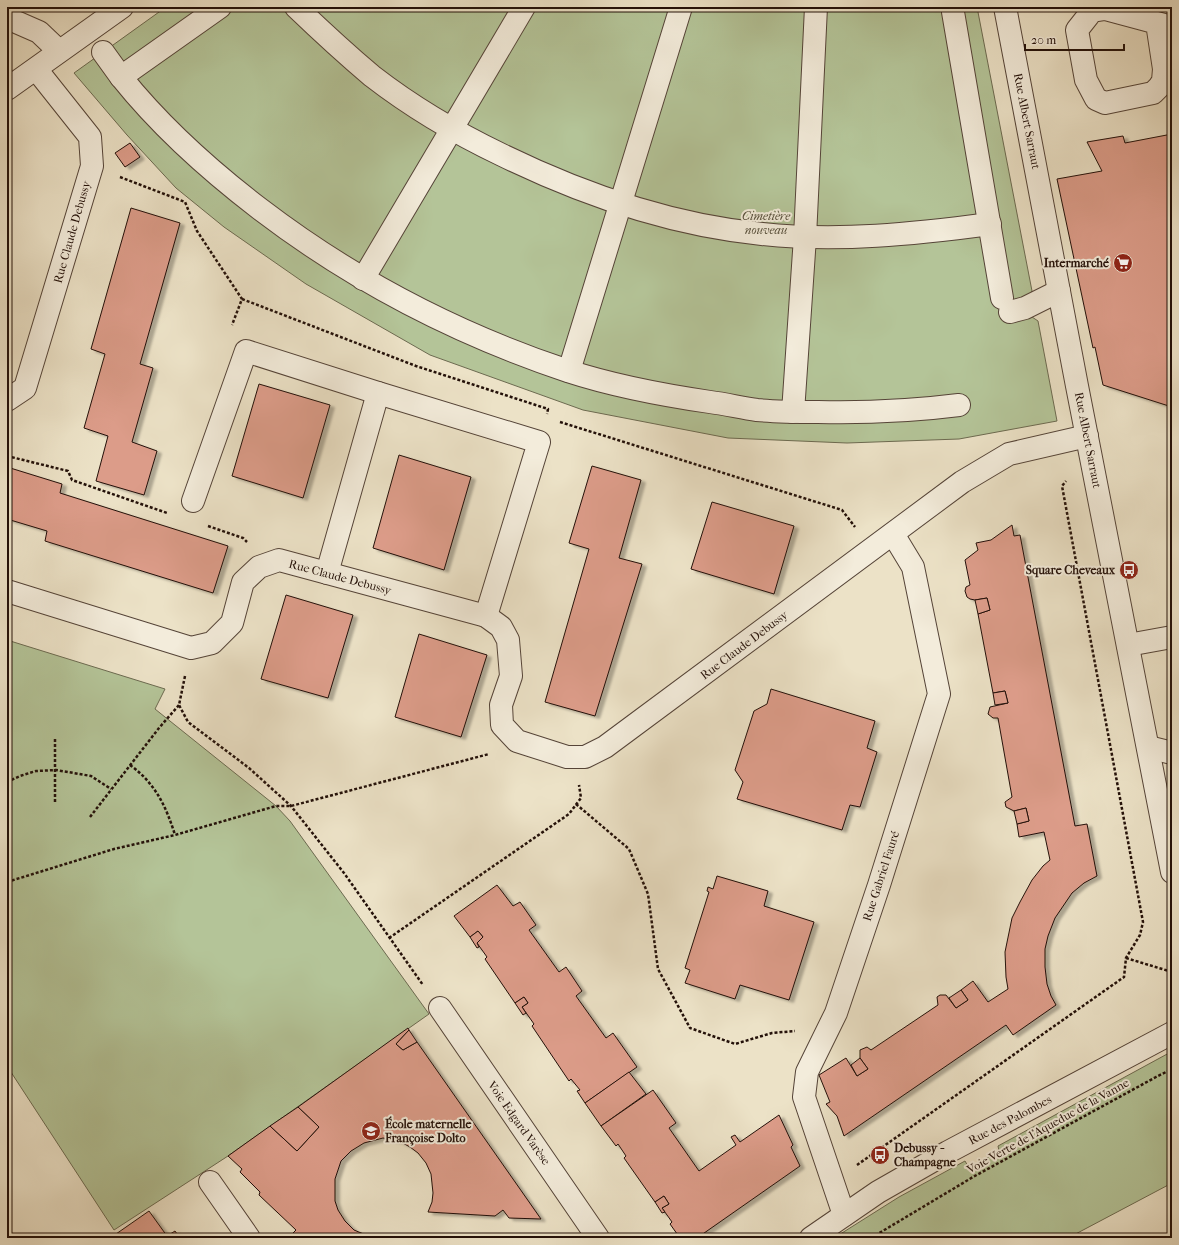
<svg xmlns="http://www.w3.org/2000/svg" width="1179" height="1245" font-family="'IM FELL French Canon',serif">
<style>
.green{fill:#b4c498;stroke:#6c6a50}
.building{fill:#dc9c89;stroke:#231009;filter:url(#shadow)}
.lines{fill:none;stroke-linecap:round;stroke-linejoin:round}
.minor-casing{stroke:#554438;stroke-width:24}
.path{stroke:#231009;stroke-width:2.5;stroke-dasharray:3 2;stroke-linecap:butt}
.minor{stroke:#f3ecdb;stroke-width:22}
.labels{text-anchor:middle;stroke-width:4;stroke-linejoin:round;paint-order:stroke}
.street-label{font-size:12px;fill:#231009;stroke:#f3ecdb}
.park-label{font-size:12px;font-style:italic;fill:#564f3b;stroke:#f3ecdb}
.poi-label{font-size:12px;font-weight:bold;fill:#231009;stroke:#f3ecdb;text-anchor:end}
</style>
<defs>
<filter id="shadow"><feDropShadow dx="4.5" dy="2.5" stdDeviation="1" flood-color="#0004"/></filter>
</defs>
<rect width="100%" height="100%" fill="#ece2c7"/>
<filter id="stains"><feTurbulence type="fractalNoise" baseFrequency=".005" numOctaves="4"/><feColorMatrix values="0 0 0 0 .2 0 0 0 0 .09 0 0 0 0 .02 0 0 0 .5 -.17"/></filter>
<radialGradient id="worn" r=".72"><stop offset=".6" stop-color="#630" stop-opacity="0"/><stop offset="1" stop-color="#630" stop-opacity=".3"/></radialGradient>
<g class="green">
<path d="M 166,7 L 977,7 L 1032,291 L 1024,302 L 1026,313 L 1038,321 L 1057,421 L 959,439 L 847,443 L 728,438 L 583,410 L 430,355 L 306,284 L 224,227 L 176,188 L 127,135 L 74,73 Z"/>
<path d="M 7,640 L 165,689 L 155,709 L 276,806 L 290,821 L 429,1014 L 228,1156 L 114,1230 L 7,1066 Z"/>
<path d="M 1172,1052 L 1172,1183 L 1068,1238 L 834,1238 L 899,1197 L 965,1161 L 969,1168 L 999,1151 L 998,1146 L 1169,1053 Z"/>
</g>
<g class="building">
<path d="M 1172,134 L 1172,407 L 1103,385 L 1095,347 L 1093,348 L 1057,179 L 1102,171 L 1087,142 L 1123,136 L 1125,143 Z"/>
<path d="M 130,143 L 140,157 L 125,167 L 115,153 Z"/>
<path d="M 131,208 L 180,223 L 140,364 L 153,368 L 132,442 L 157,451 L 144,495 L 96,481 L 108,436 L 84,428 L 105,354 L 91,349 Z"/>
<path d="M 259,384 L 330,405 L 303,498 L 232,476 Z"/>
<path d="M 399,455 L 471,477 L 444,570 L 373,548 Z"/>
<path d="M 592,466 L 641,480 L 619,558 L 642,564 L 595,716 L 545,702 L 589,549 L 569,543 Z"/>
<path d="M 7,467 L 62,484 L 60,493 L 228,546 L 213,593 L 45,541 L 47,531 L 7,519 Z"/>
<path d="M 712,502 L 794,526 L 774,594 L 691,569 Z"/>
<path d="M 1012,525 L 1014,536 L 1020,535 L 1075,826 L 1087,824 L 1097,876 L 1084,883 L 1072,893 L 1055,918 L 1048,936 L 1045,949 L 1045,967 L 1047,984 L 1051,996 L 1056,1005 L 1013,1035 L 1006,1025 L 844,1136 L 837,1116 L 826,1104 L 830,1102 L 819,1075 L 846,1058 L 857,1076 L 868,1069 L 860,1058 L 860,1050 L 867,1047 L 871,1050 L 938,1005 L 937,997 L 940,995 L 946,995 L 956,1008 L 968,1000 L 961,990 L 973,981 L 988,1002 L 1008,989 L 1006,977 L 1005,952 L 1012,918 L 1020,902 L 1032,880 L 1043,866 L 1050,860 L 1044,832 L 1019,837 L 1017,824 L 1029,821 L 1026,808 L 1014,811 L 1006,807 L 1005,802 L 1012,797 L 998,718 L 993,718 L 988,714 L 990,707 L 1008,703 L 1005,691 L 993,693 L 978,614 L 990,610 L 987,598 L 975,600 L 970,599 L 967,597 L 965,591 L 966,587 L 970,585 L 965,560 L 978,550 L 976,543 L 991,540 Z"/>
<path d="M 286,595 L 353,615 L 328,698 L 261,679 Z"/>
<path d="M 987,598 L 990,610 L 978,614 L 975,600 Z"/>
<path d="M 419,634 L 487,655 L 461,737 L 395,717 Z"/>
<path d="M 771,689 L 875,721 L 867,748 L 877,752 L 860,807 L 850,805 L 842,830 L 737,799 L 743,782 L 735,770 L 754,711 L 767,704 Z"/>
<path d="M 1005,691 L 1008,703 L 995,705 L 993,693 Z"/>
<path d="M 1026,808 L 1029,821 L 1017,824 L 1014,811 Z"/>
<path d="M 717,876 L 768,891 L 764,906 L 814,922 L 789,1000 L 740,985 L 735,999 L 685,983 L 690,970 L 685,968 L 709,892 L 707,891 L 708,887 L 713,889 Z"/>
<path d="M 497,885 L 513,906 L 520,902 L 536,925 L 529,930 L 559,972 L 566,967 L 582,991 L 576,996 L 606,1038 L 613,1033 L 637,1067 L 585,1103 L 577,1091 L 580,1090 L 571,1079 L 569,1081 L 532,1026 L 534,1024 L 522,1007 L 528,1003 L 524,997 L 515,1003 L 485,959 L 487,957 L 477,943 L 483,937 L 478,931 L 470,937 L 454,916 Z"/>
<path d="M 478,931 L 483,937 L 477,943 L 479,947 L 477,948 L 470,937 Z"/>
<path d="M 961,990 L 968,1000 L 956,1008 L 949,998 Z"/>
<path d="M 524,997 L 528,1003 L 522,1007 L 526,1013 L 523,1015 L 515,1003 Z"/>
<path d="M 408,1028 L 409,1030 L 396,1044 L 403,1050 L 417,1042 L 541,1219 L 509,1218 L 503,1210 L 495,1216 L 428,1212 L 432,1202 L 433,1193 L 431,1174 L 426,1163 L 418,1153 L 410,1147 L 399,1141 L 383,1138 L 364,1143 L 351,1151 L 341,1161 L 335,1179 L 335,1201 L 338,1210 L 345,1221 L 354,1230 L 373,1238 L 288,1238 L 296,1230 L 259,1195 L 260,1192 L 240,1172 L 242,1169 L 228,1156 L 270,1126 L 297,1151 L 319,1127 L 298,1107 Z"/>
<path d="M 409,1030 L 417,1042 L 403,1050 L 396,1044 Z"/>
<path d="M 860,1058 L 868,1069 L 857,1076 L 851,1065 Z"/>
<path d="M 629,1072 L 646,1094 L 601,1126 L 585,1103 Z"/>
<path d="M 653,1090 L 676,1123 L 669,1128 L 699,1171 L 736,1145 L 731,1137 L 735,1135 L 740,1142 L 779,1115 L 793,1145 L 791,1147 L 800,1166 L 697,1238 L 680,1238 L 670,1224 L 672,1222 L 662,1208 L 669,1204 L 664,1196 L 655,1202 L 624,1158 L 626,1156 L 618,1144 L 616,1146 L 601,1126 Z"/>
<path d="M 298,1107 L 319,1127 L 297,1151 L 270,1126 Z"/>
<path d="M 664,1196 L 669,1204 L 662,1208 L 665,1212 L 662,1213 L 655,1202 Z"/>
<path d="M 149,1211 L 167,1236 L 175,1231 L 180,1238 L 119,1238 L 116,1234 Z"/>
</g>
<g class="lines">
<g class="minor-casing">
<g id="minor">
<path d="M 220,7 L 121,77 C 161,127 209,170 260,209 C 353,280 457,334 568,371 C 614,386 662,395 710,402 C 726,404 742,408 757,410 C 777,412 798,412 818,412 C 866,413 912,411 959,405"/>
<path d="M 296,7 C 321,31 346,54 372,76 C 412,107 456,133 502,155 C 584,195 671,225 762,234 C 839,242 914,234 990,224"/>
<path d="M 1005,7 L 1077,386 L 1172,872"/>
<path d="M 953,12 L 1002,298"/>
<path d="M 7,18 L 39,32 L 59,51"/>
<path d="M 1157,23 L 1164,69 L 1163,81 L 1159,87 L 1153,93 L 1105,103 L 1096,99 L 1086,80 L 1077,30 L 1092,11 L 1105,9 L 1172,27"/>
<path d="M 103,52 L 121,77"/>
<path d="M 7,89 L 122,7"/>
<path d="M 363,279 L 524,7"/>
<path d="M 1010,312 L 1025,308 L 1059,291"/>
<path d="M 569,371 L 681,7"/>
<path d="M 7,400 L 25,388 L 92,166 L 90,137 L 36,69"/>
<path d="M 793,412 L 805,237 L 816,7"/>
<path d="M 193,501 L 246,351 L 378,393 L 539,442 L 486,616"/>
<path d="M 327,573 L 378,393"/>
<path d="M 7,591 L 191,648 L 212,643 L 232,623 L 243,582 L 259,567 L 279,560 L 486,616 L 501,627 L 508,640 L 511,676 L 501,705 L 502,725 L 517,741 L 567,757 L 585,757 L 605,747 L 962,482 L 1009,454 L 1087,436"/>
<path d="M 1128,645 L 1172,637"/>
<path d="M 1148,747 L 1172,753"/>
<path d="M 440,1008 L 598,1238"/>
<path d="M 210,1182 L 249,1238"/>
<path d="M 844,1215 L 804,1097 L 807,1072 L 836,1013 L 879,885 L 939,694 L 913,567 L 893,534"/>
<path d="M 811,1238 L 878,1192 L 948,1152 L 1172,1033"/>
</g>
</g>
<g class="path">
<path d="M 120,177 L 185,202 L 197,231 L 242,299 L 232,325"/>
<path d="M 242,299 L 416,366 L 548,409 L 547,414"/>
<path d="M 560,422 L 842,510 L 855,527"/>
<path d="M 7,456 L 68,471 L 72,480 L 167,513"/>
<path d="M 208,526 L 243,538 L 247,542"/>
<path d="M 185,676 L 179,705 L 188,722 L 249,768 L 291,806 L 344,873 L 423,985"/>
<path d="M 130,765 C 155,783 166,806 175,835"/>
<path d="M 7,782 L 20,776 L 36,771 L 56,770 L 91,776 L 111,789"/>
<path d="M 55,802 L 55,737"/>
<path d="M 576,804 L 629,849 L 648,894 L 658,969 L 690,1028 L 735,1044 L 772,1033 L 795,1031"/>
<path d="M 90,817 L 159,728 L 179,705"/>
<path d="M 7,882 L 114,849 L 175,835 L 276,806 L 291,806 L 489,754"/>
<path d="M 389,938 L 569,814 L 581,798 L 579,785"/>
<path d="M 1126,958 L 1172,972"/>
<path d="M 857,1165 L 1124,977 L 1126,958 L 1140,935 L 1143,922 L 1062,486 L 1066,481"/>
<path d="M 871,1238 L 973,1177 L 1156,1077 L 1172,1069"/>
</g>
<use href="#minor" class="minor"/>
</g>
<defs>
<g id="supermarket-disc" transform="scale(1)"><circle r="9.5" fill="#8f2418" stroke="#f3ecdb"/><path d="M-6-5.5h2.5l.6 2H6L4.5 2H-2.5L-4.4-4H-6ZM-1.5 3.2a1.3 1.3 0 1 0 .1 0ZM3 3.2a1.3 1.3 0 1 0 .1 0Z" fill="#fff"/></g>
<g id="bus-disc" transform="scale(1)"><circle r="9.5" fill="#8f2418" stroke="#f3ecdb"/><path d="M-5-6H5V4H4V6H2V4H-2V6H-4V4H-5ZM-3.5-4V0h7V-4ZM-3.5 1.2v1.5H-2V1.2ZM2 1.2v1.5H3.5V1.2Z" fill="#fff"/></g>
<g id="school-disc" transform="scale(1)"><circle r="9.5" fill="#8f2418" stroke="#f3ecdb"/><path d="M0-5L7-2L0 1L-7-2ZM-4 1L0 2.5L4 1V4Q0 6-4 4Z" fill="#fff"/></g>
</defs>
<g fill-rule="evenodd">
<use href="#supermarket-disc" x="1123" y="263"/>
<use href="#bus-disc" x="1129" y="570"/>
<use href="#school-disc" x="371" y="1131"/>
<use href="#bus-disc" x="880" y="1155"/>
</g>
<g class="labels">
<g class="street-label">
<text transform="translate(1027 121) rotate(79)" y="4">Rue Albert Sarraut</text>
<text transform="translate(72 232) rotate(-74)" y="4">Rue Claude Debussy</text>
<text transform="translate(1088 440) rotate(79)" y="4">Rue Albert Sarraut</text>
<text transform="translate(340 577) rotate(15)" y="4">Rue Claude Debussy</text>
<text transform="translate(744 645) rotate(-37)" y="4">Rue Claude Debussy</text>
<text transform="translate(881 876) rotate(-72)" y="4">Rue Gabriel Fauré</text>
<text transform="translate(1010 1120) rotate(-28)" y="4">Rue des Palombes</text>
<text transform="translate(519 1123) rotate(55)" y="4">Voie Edgard Varèse</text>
<text transform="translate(1048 1126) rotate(-29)" y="4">Voie Verte de l'Aqueduc de la Vanne</text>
</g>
<g class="park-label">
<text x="766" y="220">Cimetière<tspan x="766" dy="14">nouveau</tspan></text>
</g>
<g class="poi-label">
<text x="1109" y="267">Intermarché</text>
<text x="1115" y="574">Square Cheveaux</text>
<text x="385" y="1128" text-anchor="start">École maternelle<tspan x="385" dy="14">Françoise Dolto</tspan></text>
<text x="894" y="1152" text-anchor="start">Debussy -<tspan x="894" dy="14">Champagne</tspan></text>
</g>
</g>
<rect width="1179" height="1245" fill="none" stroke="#ece2c7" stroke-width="24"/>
<rect x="8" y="8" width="1163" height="1229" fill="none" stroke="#231009" stroke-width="2"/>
<rect x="12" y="12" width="1155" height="1221" fill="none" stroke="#231009"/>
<path d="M1025 44v6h99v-6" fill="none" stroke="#231009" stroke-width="2"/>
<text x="1031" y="44" font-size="12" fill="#231009" stroke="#f3ecdb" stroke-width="3" paint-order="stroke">20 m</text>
<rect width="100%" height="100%" filter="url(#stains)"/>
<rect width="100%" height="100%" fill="url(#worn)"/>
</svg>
